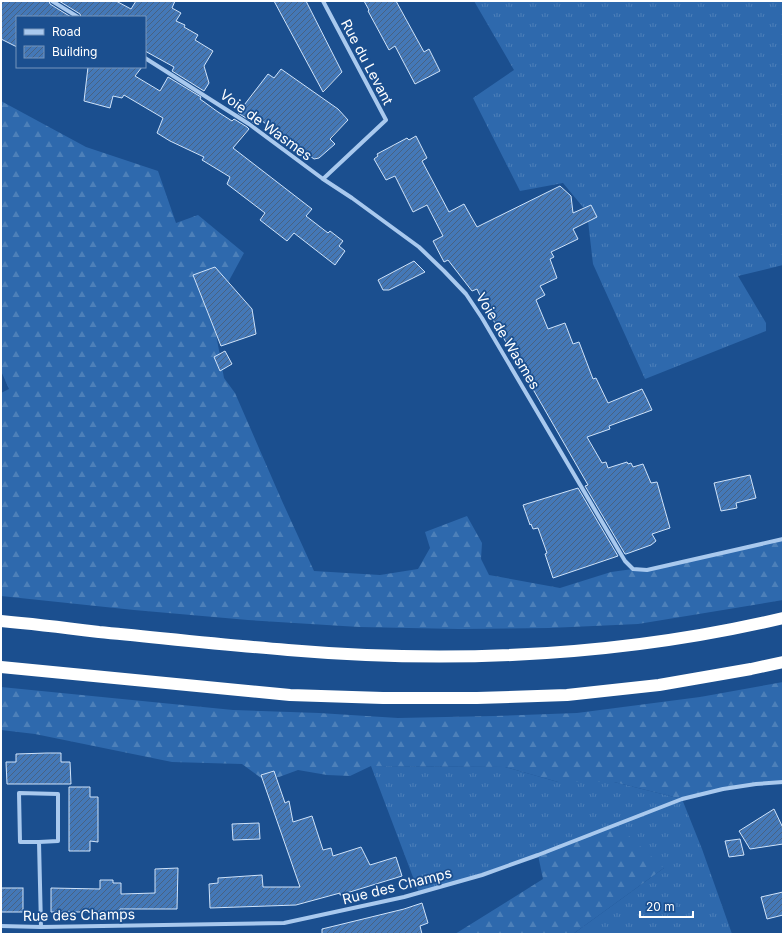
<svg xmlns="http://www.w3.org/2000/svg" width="784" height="935" font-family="Inter,sans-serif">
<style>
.grass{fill:url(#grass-tufts)}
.forest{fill:url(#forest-firs)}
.building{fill:url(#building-hatch);stroke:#cfe3fa}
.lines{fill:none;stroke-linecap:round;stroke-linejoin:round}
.minor{stroke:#a9c9ee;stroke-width:4}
.motorway{stroke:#fff;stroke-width:12}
.labels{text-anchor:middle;stroke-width:3.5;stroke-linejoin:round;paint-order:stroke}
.street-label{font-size:14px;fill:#fff;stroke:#1b4f8f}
</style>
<defs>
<pattern id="grass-tufts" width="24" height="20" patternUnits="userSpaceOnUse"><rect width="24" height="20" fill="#2e69ad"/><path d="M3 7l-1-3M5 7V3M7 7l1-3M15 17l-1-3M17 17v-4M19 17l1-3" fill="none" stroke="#4d80b9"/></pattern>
<pattern id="forest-firs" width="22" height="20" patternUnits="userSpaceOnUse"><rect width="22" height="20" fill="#2e69ad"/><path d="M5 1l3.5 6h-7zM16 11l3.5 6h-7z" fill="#4d80b9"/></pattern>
<pattern id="building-hatch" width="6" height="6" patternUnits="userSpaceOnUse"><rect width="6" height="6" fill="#4478b7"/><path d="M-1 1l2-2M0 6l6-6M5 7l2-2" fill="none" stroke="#486282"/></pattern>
</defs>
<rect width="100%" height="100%" fill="#1b4f8f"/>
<g class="grass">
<path d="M 474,1 L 783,1 L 783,265 L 738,276 L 766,323 L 766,331 L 645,379 L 593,264 L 587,212 L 563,183 L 520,191 L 473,98 L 514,70 Z"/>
<path d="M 371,766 L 505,767 L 558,782 L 614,782 L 682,799 L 702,849 L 732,934 L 573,934 L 664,868 L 538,855 L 419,893 Z"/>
</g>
<g class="forest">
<path d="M 1,101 L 86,147 L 158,171 L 176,223 L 198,215 L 244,253 L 212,312 L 224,378 L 235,393 L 282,501 L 314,571 L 380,575 L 418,569 L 430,548 L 425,532 L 467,516 L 482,543 L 481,559 L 489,575 L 560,588 L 611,572 L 633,569 L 647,570 L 783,539 L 783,600 L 638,624 L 549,628 L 459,629 L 359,627 L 248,620 L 134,610 L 1,596 L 1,393 L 9,389 L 1,371 Z"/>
<path d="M 783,682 L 783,782 L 756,784 L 682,799 L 614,782 L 558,782 L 505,767 L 371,766 L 350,776 L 327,775 L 298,770 L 279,777 L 261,778 L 242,764 L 172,762 L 35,734 L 1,730 L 1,687 L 233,710 L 319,713 L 398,718 L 493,716 L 577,713 L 700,697 Z"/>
<path d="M 617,825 L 664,868 L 573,934 L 455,934 L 543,879 L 538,855 Z"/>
</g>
<g class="building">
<path d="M 1,1 L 49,1 L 50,4 L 71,17 L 17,17 L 17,47 L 1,39 Z"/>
<path d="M 59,1 L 116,1 L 131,9 L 136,1 L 175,1 L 172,8 L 181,13 L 176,21 L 185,25 L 184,27 L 198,35 L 195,40 L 213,51 L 204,66 L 209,83 L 204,91 L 172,71 L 174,67 L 145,51 L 145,17 L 81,17 L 80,14 Z"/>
<path d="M 274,1 L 306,1 L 342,72 L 323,92 Z"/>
<path d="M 364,1 L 396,1 L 424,52 L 429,49 L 440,71 L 415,84 L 395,46 L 389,50 L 368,11 L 369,10 Z"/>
<path d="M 88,67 L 142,67 L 135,76 L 160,91 L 168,77 L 201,97 L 200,99 L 218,112 L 232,121 L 234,119 L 247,127 L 249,129 L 233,148 L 312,209 L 306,216 L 328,233 L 330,231 L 343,241 L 339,246 L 345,251 L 335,265 L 294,233 L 287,241 L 260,220 L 265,213 L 227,184 L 230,177 L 202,160 L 204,157 L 170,141 L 157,133 L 163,118 L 124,95 L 122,98 L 113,96 L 110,108 L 84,101 Z"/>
<path d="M 281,69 L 338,109 L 348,120 L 330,139 L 335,144 L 319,158 L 314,159 L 258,118 L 254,123 L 238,113 L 268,74 L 274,78 Z"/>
<path d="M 416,136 L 427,158 L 422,161 L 449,212 L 464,204 L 477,227 L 560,186 L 571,196 L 573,213 L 591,205 L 597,217 L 573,229 L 578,239 L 551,252 L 554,257 L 550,259 L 557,278 L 540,286 L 545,295 L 536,300 L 548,329 L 565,323 L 573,344 L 579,342 L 593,379 L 596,378 L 608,403 L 642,389 L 647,399 L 652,410 L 609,426 L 610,429 L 587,437 L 602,463 L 606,462 L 608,468 L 627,462 L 628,464 L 631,463 L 633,467 L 643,464 L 651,483 L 657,482 L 670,528 L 652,534 L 656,541 L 651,545 L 626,554 L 625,554 L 585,486 L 588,485 L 484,304 L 477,289 L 472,291 L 448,260 L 444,262 L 433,241 L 443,236 L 427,205 L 413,212 L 395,176 L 386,180 L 374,159 L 378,156 L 377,154 L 407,138 L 409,140 Z"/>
<path d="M 414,261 L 425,272 L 389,290 L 383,290 L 378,280 Z"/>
<path d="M 215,267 L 252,309 L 256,334 L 221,346 L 193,275 Z"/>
<path d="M 225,351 L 232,364 L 220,371 L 214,357 Z"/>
<path d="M 750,475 L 756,498 L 736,503 L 737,508 L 721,511 L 714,483 Z"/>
<path d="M 578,488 L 618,556 L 553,578 L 545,554 L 547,553 L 538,528 L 533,529 L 531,524 L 530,525 L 523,505 Z"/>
<path d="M 47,753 L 61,753 L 61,762 L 70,762 L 71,784 L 7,784 L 6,762 L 16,762 L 16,754 Z"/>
<path d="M 274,771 L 285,803 L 289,801 L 293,822 L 312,816 L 323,850 L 331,848 L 333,856 L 361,847 L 370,865 L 396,857 L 402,876 L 340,895 L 340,893 L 296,905 L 210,908 L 209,884 L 218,883 L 218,878 L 262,875 L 263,887 L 300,887 L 261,775 Z"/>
<path d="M 69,787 L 90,787 L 90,797 L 98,797 L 98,842 L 90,841 L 90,851 L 69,851 Z"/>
<path d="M 774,809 L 783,828 L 783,844 L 750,849 L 739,831 Z"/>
<path d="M 259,823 L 260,839 L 233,840 L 232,824 Z"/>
<path d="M 740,839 L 744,855 L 729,857 L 725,841 Z"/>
<path d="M 178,868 L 177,909 L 120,909 L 120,912 L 51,912 L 51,888 L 100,889 L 100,880 L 113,880 L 113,883 L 121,883 L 121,894 L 155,893 L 155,869 Z"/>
<rect x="1" y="888" width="22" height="24"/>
<path d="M 783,892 L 783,915 L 767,919 L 761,897 Z"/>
<path d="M 422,903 L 428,923 L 420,926 L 422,934 L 322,934 L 322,929 L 404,909 Z"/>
</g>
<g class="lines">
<g class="minor">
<path d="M 52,1 L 78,17"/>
<path d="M 145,58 L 249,124 L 323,179 L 352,198 L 419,247 L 444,271 L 466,294 L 482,318 L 625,561 L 633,569 L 647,570 L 783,539"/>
<path d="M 323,179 L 386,120 L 323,1"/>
<path d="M 39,842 L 20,842 L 19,793 L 58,794 L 58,841 L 39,842 L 41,927"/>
<path d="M 1,926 L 41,927 L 284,923 L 404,897 L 482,875 L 538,855 L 682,799 L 723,789 L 756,784 L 783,782"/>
</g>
<g class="motorway">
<path d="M 1,621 C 34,624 67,628 99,632 C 162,638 225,645 288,650 C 453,664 622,656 783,618"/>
<path d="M 1,667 L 290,695 L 383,698 L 477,698 L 567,695 L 659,685 L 751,669 L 783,662"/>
</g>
</g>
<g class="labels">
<g class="street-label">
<text transform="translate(367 62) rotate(62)" y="5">Rue du Levant</text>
<text transform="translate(266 125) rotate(36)" y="5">Voie de Wasmes</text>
<text transform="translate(508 341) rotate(59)" y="5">Voie de Wasmes</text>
<text transform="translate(397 886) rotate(-14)" y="5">Rue des Champs</text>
<text transform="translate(79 915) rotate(-1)" y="5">Rue des Champs</text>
</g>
</g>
<rect width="784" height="935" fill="none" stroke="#ffffff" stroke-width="4"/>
<rect x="16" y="16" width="130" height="52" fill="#1b4f8f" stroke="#7695bc"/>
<rect x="24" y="29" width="20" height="6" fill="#a9c9ee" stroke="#7695bc"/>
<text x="52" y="36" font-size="12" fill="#ffffff">Road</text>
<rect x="24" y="46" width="20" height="12" fill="url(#building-hatch)" stroke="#7695bc"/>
<text x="52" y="56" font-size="12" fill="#ffffff">Building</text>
<path d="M640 911v6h53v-6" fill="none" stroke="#ffffff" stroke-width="2"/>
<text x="646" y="911" font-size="12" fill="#ffffff" stroke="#1b4f8f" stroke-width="3" paint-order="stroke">20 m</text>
</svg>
